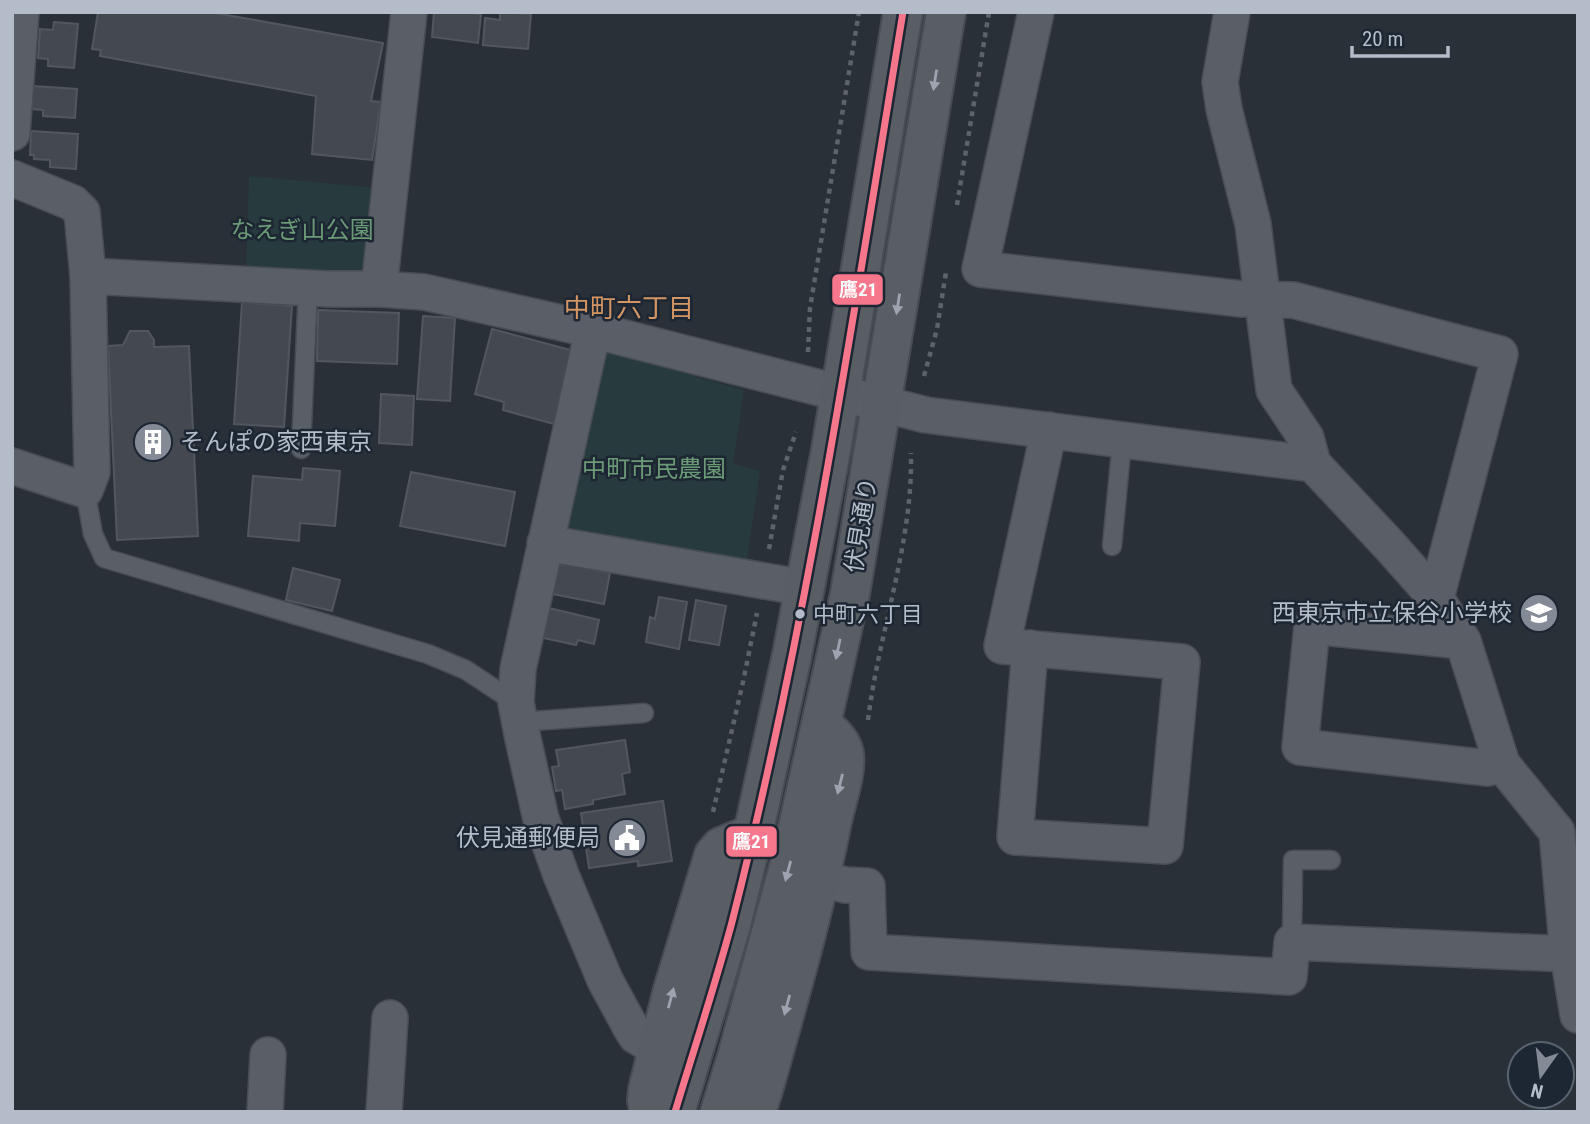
<svg xmlns="http://www.w3.org/2000/svg" width="1590" height="1124" font-family="'Roboto Condensed','Noto Sans JP',sans-serif">
  <style>
    .green { fill: #273a3e }
    .building { fill: #444950; stroke: #52575f; stroke-width: 2 }
    .lines { fill: none; stroke-linecap: round; stroke-linejoin: round }
    .lane-casing { stroke: #484c53; stroke-width: 21 }
    .street-casing { stroke: #484c53; stroke-width: 38 }
    .secondary-casing { stroke: #484c53; stroke-width: 42 }
    .path { stroke: #5d636a; stroke-width: 4.5; stroke-dasharray: 5 5; stroke-linecap: butt }
    .lane { stroke: #5a5e66; stroke-width: 18 }
    .street { stroke: #5a5e66; stroke-width: 35 }
    .secondary { stroke: #595d64; stroke-width: 38 }
    .bus-1-casing { stroke: #1d2633; stroke-width: 12 }
    .bus-1 { stroke: #f6778b; stroke-width: 7 }
    .oneway { fill: #9da4b0 }
    .bus-dot { fill: #b4bcc9; stroke: #1d2633; stroke-width: 2.5 }
    .labels { text-anchor: middle; stroke-width: 5; stroke-linejoin: round; paint-order: stroke }
    .bus-label { font-size: 22px; fill: #b4bcc9; stroke: #1d2633; text-anchor: start }
    .park-label { font-size: 24px; fill: #6b9a76; stroke: #1d2633 }
    .poi-label { font-size: 24px; fill: #b4bcc9; stroke: #1d2633; text-anchor: end }
    .street-label { font-size: 24px; fill: #b4bcc9; stroke: #1d2633 }
    .neighbourhood-label { font-size: 26px; fill: #d59563; stroke: #1d2633 }
    .line-badge { stroke: #1d2633; stroke-width: 2.5 }
    .badge-label { font-size: 19px; text-anchor: middle; font-weight: bold; fill: #fff }
  </style>
  <rect width="100%" height="100%" fill="#2a3038"/>
  <path class="green" d="M249 176 377 188 370 281 246 276Z
    M601 345 692 371 695 377 744 390 733 464 760 471 746 567 568 533 560 523Z"/>
  <path class="building" d="M98 12H210L383 43 371 101 381 102 372 160 312 154 316 96 100 56 101 50 92 49Z
    M434 12H465L481 14 478 43 432 37Z
    M500 12 531 14 528 49 483 45 485 18 500 20Z
    M54 22 78 24 74 68 48 66V59L38 58 40 29 53 30Z
    M33 86 77 89 75 118 43 116V110L32 109Z
    M31 131 78 134 76 169 50 167V160L34 159V155H30Z
    M242 302 292 306 284 427 234 424Z
    M318 310 399 313 397 364 317 361Z
    M423 316 455 318 450 401 417 399Z
    M492 329 574 351 554 424 503 410 504 402 475 394Z
    M130 331H148L154 340V347L189 346 198 536 117 540 108 346 123 345Z
    M381 394 414 396 412 445 379 443Z
    M303 468 340 471 335 526 300 523 299 541 248 536 253 476 302 480Z
    M411 472 515 492 505 546 400 526Z
    M553 561 610 573 604 604 547 593Z
    M293 568 340 580 332 611 286 600Z
    M659 597 687 602 679 649 646 642 650 617 655 619Z
    M696 600 726 606 719 645 689 640Z
    M545 607 599 620 594 644 578 640 576 645 539 637Z
    M625 740 630 772 622 774 625 794 593 800V804L565 809 562 790 556 791 552 767 559 766 556 750Z
    M663 801 672 861 638 866V861L589 868 581 813Z"/>
  <g class="lines">
    <g class="lane-casing">
      <path id="lane" d="M301 449 308 287
        M85 490 93 534 104 558 428 654 466 670 516 703
        M1112 546 1122 441
        M520 722 644 713
        M1292 942 1293 860H1331"/>
    </g>
    <g class="street-casing">
      <path id="street" d="M1036 12 980 269 1242 299 1293 300 1500 354 1436 598
        M1232 12 1220 82 1224 109 1253 224 1274 390 1306 438 1313 464 1390 546 1436 598 1463 641 1502 764 1557 832 1568 954 1578 1015
        M12 133 21 12
        M12 178 73 203 82 212 88 276 329 289H379L424 292 593 330 926 415 1313 464
        M379 289 409 12
        M593 330 518 669 516 703 523 739 541 819 561 875 605 980 631 1028 636 1036 658 1049
        M12 466 85 490 92 472 88 276
        M545 543 805 588
        M1463 641 1312 626 1300 747 1488 768 1502 764
        M1030 648 1015 837 1165 846 1182 662 1002 646 1049 430
        M821 878 845 885 867 886 869 952 1289 977 1292 942 1568 954
        M265 1112 268 1055
        M384 1112 390 1018"/>
    </g>
    <g class="secondary-casing">
      <path id="secondary" d="M650 1112 647 1100 648 1090 658 1049 673 990 714 855 721 847 753 834
        M675 1112 731 925 753 834 792 655 831 450 903 12
        M720 1112 737 1057 790 863 850 594 946 12
        M756 1112 763 1090C788 1001 814 912 832 821 836 802 847 772 844 753 841 740 830 732 821 724"/>
    </g>
    <path class="path" d="M957 205 989 12
      M808 352 810 308 859 12
      M924 376 937 329 946 272
      M769 549 783 470 796 432
      M868 720C879 631 913 543 911 453
      M713 812 743 682 757 613"/>
    <use href="#lane" class="lane"/>
    <use href="#street" class="street"/>
    <use href="#secondary" class="secondary"/>
    <g class="bus-1-casing">
      <path id="bus-1" d="M675 1112C694 1049 715 986 732 922 808 623 853 317 903 12"/>
    </g>
    <use href="#bus-1" class="bus-1"/>
  </g>
  <defs><path id="oneway-solid" d="M-6-.8H1V-3.2L6.5 0L1 3.2V.8H-6Z" transform="scale(1.75)"/></defs>
  <g class="oneway">
    <use href="#oneway-solid" transform="translate(935 80) rotate(99)"/>
    <use href="#oneway-solid" transform="translate(898 304) rotate(99)"/>
    <use href="#oneway-solid" transform="translate(838 649) rotate(102)"/>
    <use href="#oneway-solid" transform="translate(840 784) rotate(104)"/>
    <use href="#oneway-solid" transform="translate(788 871) rotate(105)"/>
    <use href="#oneway-solid" transform="translate(671 998) rotate(-75)"/>
    <use href="#oneway-solid" transform="translate(787 1005) rotate(105)"/>
  </g>
  <defs>
    <g id="building-disc" transform="scale(2.0125)"><circle r="9.5" fill="#848b96" stroke="#1d2633"/><path d="M-4-6H4V6H1V3H-1V6H-4ZM-2.5-4.3h1.7v1.8h-1.7ZM.8-4.3h1.7v1.8H.8ZM-2.5-1h1.7V.8h-1.7ZM.8-1h1.7V.8H.8Z" fill="#fff"/></g>
    <g id="school-disc" transform="scale(2.0125)"><circle r="9.5" fill="#848b96" stroke="#1d2633"/><path d="M0-5L7-2L0 1L-7-2ZM-4 1L0 2.5L4 1V4Q0 6-4 4Z" fill="#fff"/></g>
    <g id="civic-disc" transform="scale(2.0125)"><circle r="9.5" fill="#848b96" stroke="#1d2633"/><path d="M-.6-6.5H3V-4.5H.6V-3L4-1V1h2V6H-6V1h2V-1L-.6-3ZM-1.2 2.5V6h2.4V2.5Z" fill="#fff"/></g>
  </defs>
  <g fill-rule="evenodd">
    <use href="#building-disc" x="153" y="442"/>
    <use href="#school-disc" x="1539" y="613"/>
    <use href="#civic-disc" x="627" y="838"/>
  </g>
  <circle class="bus-dot" cx="800" cy="614" r="6"/>
  <g class="labels">
    <g class="bus-label">
      <text x="813" y="622">中町六丁目</text>
    </g>
    <g class="park-label">
      <text x="302" y="238">なえぎ山公園</text>
      <text x="654" y="477">中町市民農園</text>
    </g>
    <g class="poi-label">
      <text x="180" y="450" text-anchor="start">そんぽの家西東京</text>
      <text x="1512" y="621">西東京市立保谷小学校</text>
      <text x="600" y="846">伏見通郵便局</text>
    </g>
    <g class="street-label">
      <text transform="translate(861 525) rotate(-81)" y="8">伏見通り</text>
    </g>
    <g class="neighbourhood-label">
      <text x="629" y="317">中町六丁目</text>
    </g>
  </g>
  <g class="line-badge">
    <rect x="831" y="273" width="53" height="33" rx="7" fill="#f6778b"/>
    <rect x="725" y="825" width="53" height="33" rx="7" fill="#f6778b"/>
  </g>
  <g class="badge-label">
    <text x="858" y="296">鷹21</text>
    <text x="751" y="848">鷹21</text>
  </g>
  <rect width="1590" height="1124" fill="none" stroke="#b4bcc9" stroke-width="28"/>
  <g transform="translate(1541 1075) rotate(194)"><circle r="33" fill="#1d2633" stroke="#59626f" stroke-width="2"/>
  <path d="M0-5L12 26L0 18L-12 26Z" fill="#848b96"/>
  <text y="-10" font-size="19" font-weight="bold" text-anchor="middle" fill="#b4bcc9">N</text>
  </g>
  <path d="M1352 46v10h96v-10" fill="none" stroke="#b4bcc9" stroke-width="3.5"/>
  <text x="1362" y="46" font-size="21" fill="#b4bcc9" stroke="#1d2633" stroke-width="5" paint-order="stroke">20 m</text>
</svg>
